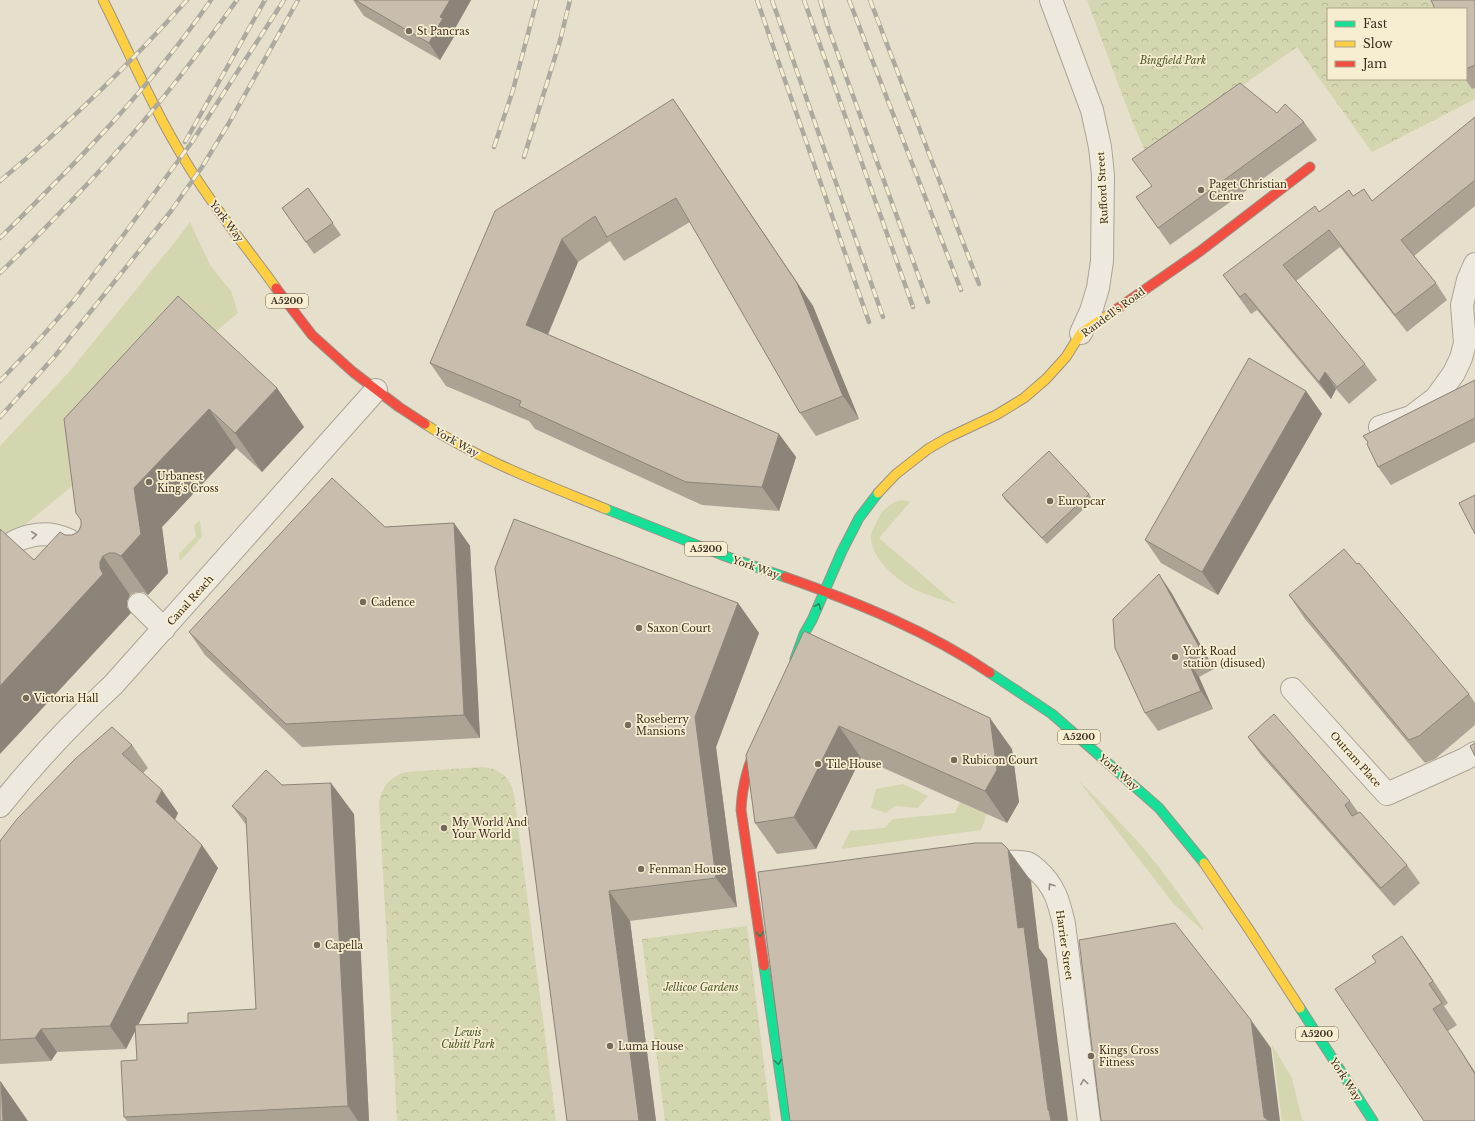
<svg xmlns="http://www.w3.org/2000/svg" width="1475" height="1121" font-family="'Libre Baskerville',serif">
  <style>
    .grass { fill: #d3d6ae }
    .park { fill: url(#park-crowns); fill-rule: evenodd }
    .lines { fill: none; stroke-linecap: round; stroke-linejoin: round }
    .street-casing { stroke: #aba496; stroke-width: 24 }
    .fast-casing { stroke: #9a9386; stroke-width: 11 }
    .slow-casing { stroke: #9a9386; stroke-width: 11 }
    .jam-casing { stroke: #9a9386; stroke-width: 11 }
    .street { stroke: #ede9df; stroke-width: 22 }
    .fast { stroke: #16e098; stroke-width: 9 }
    .slow { stroke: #ffcf43; stroke-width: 9 }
    .jam { stroke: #f24e42; stroke-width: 9 }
    .rail-casing { stroke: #aca99f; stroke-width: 4.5 }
    .rail { stroke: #f7eed2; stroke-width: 3; stroke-dasharray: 9; stroke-linecap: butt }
    .wall { fill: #ada395 }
    .shaded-wall { fill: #8d8479 }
    .building { fill: #c9bdad; stroke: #8d8479 }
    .oneway { stroke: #948b7e }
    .oneway2 { stroke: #28865a }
    .poi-dot { fill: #766b5a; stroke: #f7eed2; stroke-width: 1.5 }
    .labels { text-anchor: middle; stroke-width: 3.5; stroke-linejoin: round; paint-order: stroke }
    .shield { fill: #f7eed2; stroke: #736753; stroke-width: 1 }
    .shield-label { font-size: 9px; font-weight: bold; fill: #3a2d1d }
    .poi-label { font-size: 10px; fill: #3a2d1d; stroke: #f7eed2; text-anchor: start }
    .park-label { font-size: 10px; font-style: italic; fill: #475723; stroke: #f7eed2 }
    .street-label { font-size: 10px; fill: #3a2d1d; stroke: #f7eed2 }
  </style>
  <defs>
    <pattern id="park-crowns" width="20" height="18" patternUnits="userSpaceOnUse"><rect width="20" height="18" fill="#d3d6ae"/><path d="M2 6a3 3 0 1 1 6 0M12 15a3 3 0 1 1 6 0" fill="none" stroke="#b6b895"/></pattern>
  </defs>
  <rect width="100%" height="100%" fill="#e6dfcc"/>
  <path class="grass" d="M190 222 210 265 231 291 238 313 196 348 149 408 71 487 21 528 0 548V446L69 372 178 238Z
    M902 500 910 502 879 538 956 604C944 600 930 596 918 591 900 583 871 559 871 538 871 532 875 526 877 521 882 510 891 502 902 500Z
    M200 520 202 537 180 561 179 554 196 536 194 526Z
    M1078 780C1099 801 1120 822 1140 844 1163 871 1183 899 1203 928V931L1173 903Z
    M903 784 928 796 918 808 895 806 886 813 871 808 876 789Z
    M960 802 987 814 981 830 841 849 850 831 884 828 893 819 955 813Z
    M1272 1045 1292 1078 1302 1119 1304 1121H1282Z"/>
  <path class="park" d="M1087 0H1475V99L1372 152 1297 47 1146 153 1132 121ZM1328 9H1466V79H1328Z
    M482 767C499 768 510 777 514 794L556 1121H397L379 802C382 786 391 776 406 772Z
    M747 926 771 1121H665L642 939Z"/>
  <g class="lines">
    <g class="street-casing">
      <path id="street" d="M1051 0 1092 110 1100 147 1103 175 1102 261 1098 288 1091 311 1081 333
        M1380 427 1411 417 1436 398 1454 373 1461 358 1465 343 1462 305 1468 280 1475 264
        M0 552C17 536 44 529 66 539 72 541 77 545 82 549
        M139 604 164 629
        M1292 689 1387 794 1465 759 1475 753
        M0 806C34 763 72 723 113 685L376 390
        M987 864C1000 862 1015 860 1027 863 1031 864 1034 868 1037 870 1055 886 1059 902 1064 924L1089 1121"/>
    </g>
    <g class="fast-casing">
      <path id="fast" d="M606 509 722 555 785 577
        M795 659 804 634 812 620 842 551 859 518 878 493
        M990 673 1052 714 1159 808 1204 863
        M764 966 787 1121
        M1300 1008 1373 1121"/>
    </g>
    <g class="slow-casing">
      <path id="slow" d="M103 0C130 54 154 111 186 162 212 206 246 246 276 288
        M425 424C481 461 545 484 606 509
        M878 493 896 474 928 449 947 438 996 415 1024 398 1046 379 1066 357 1081 333 1114 311
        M1204 863 1250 931 1300 1008"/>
    </g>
    <g class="jam-casing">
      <path id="jam" d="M276 288 312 335 353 372 399 407 425 424
        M1114 311 1199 252 1310 167
        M785 577C856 602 928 631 990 673
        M759 740C749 763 742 784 741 810L764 966"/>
    </g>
    <use href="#street" class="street"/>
    <use href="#fast" class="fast"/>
    <use href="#slow" class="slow"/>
    <use href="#jam" class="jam"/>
    <g class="rail-casing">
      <path id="rail" d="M757 0 869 322
        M772 0 883 317
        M804 0 913 307
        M820 0 828 27 928 302
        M849 0 961 290
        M870 0 979 284
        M185 142 265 0
        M494 147 513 90 537 0
        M524 157 560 41 570 0
        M0 181C67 125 129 65 187 0
        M0 238C77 162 149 89 211 0
        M0 273C49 225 98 175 142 123 176 83 207 42 237 0
        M0 381 37 342 75 299 122 237 192 142 284 0
        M0 417 55 356 171 211 202 167 229 123 298 0"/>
    </g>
    <use href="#rail" class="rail"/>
  </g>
  <path class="wall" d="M353 0H471L453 32 455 35 440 60 364 16Z
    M1475 0V88L1472 89 1465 79H1466V9Z
    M673 99 813 306 859 419 816 436 800 413 690 222 624 261 610 241 578 262 548 335 779 434 796 457 779 511 702 505 535 429 529 421 446 386 430 363Z
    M1277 113 1304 122 1317 140 1170 245 1136 197Z
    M1475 117V206L1414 256 1436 283 1447 300 1407 332 1340 247 1296 281 1365 364 1377 380 1349 404 1336 389 1331 399 1257 310 1251 314 1223 275 1319 212 1353 196 1372 201Z
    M308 188 341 235 314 254 282 208Z
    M1475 380V442L1391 485 1378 467 1368 442 1363 436Z
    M277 388 304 427 262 472 236 448 162 527 168 573 148 595 143 592H136L130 595 127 601V607L131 613 34 560 65 535H72L78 532 81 526V520L64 419Z
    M1306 391 1322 414 1218 595 1161 563 1145 540Z
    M1089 494 1093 500 1047 544 1006 501 1002 495Z
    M454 523 470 546 480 738 302 747 205 655 189 632 385 527Z
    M1357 564 1469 694 1475 703V725L1435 759 1425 763 1305 619 1289 595Z
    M495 568 738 603 759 633 716 747 737 907 630 921 656 1121H567Z
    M1171 592 1214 669 1199 677 1213 709 1158 731 1145 713Z
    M804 631 1012 749 1019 802 1007 823 861 758 816 849 777 854 755 823Z
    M1248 737 1350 801 1358 812 1407 865 1420 883 1394 906 1261 755Z
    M132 745 148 768 143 773 178 813 175 820 218 868 138 1025 188 1023 256 1009 247 826 232 806 282 785 354 814 369 1121H127L124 1117 137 1060 135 1031 126 1049 57 1052 51 1061 0 1064V841Z
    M1418 958 1448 1003 1444 1006 1457 1025 1448 1031 1376 962Z"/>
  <path class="shaded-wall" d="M450 0H471L453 32 455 35 440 60 429 43 440 17Z
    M673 99 813 306 859 419 843 396Z
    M562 239 578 262 542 348 526 325Z
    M1325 372 1336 389 1331 399 1319 382Z
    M277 388 304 427 262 472 235 433Z
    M1306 391 1322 414 1218 595 1202 572Z
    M209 409 236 448 162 527 168 573 148 595 121 556 134 488Z
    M779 434 796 457 779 511 762 487Z
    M454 523 470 546 480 738 464 715Z
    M103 556 130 595 127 601V607L131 613 0 754V686L100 562Z
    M1159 574 1171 592 1214 669 1202 652Z
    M738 603 759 633 716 747 737 907 716 878 695 717Z
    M1187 659 1199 677 1213 709 1201 691Z
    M990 718 1012 749 1019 802 1007 823 985 791Z
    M839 726 861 758 816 849 794 817Z
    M331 783 354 814 369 1121H358L348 1106Z
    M162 790 178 813 172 825 156 802Z
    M202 845 218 868 126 1049 110 1026Z
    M1008 849 1031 881 1039 948 1047 959 1068 1121H1051L1048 1110 1018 928Z
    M609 891 630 921 656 1121H639Z
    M1402 936 1418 958 1448 1003 1433 981Z
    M1433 1009 1475 1072V1074Z
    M1251 1020 1271 1048 1280 1121H1267L1264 1117Z
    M41 1029 57 1052 51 1061 35 1038Z
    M1 1082 28 1121H3Z"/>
  <path class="building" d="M355 0H450L440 17 443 18 429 43Z
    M1431 0H1475V65L1466 69V9H1435Z
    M1240 83 1277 113 1285 104 1304 122 1158 228 1136 197 1152 186 1132 159Z
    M673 99 797 283 843 396 800 413 676 198 607 237 595 216 562 239 526 325 779 434 762 487 686 482 519 406 521 401 430 363 495 211Z
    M1475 117V180L1401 240 1436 283 1395 315 1329 230 1283 265 1365 364 1337 387 1325 372 1319 382 1245 293 1240 297 1223 275 1315 206 1319 212 1349 190 1353 196 1364 189 1372 201Z
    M308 188 333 223 306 242 282 208Z
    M178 296 277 388 235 433 209 409 134 488 141 534 121 556 115 553H109L103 556 100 562V568L103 574 0 686V529L34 560 60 532 65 535H72L78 532 81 526V520L76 513 64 419Z
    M1249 358 1306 391 1202 572 1145 540Z
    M1475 380V418L1378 467 1367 444 1368 442 1363 436Z
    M1049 451 1089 494 1042 538 1002 495Z
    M332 478 385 527 454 523 464 715 286 724 189 632Z
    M1475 495V534L1459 503Z
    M514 519 738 603 695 717 716 878 609 891 639 1121H567L495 568Z
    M1344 549 1357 564 1359 563 1469 694 1419 736 1409 740 1289 595Z
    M1159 574 1202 652 1187 659 1201 691 1145 713 1115 648 1113 619Z
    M804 631 990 718 997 770 985 791 839 726 794 817 755 823 746 755Z
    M1274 714 1350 801 1345 805 1352 816 1360 812 1407 865 1381 888 1248 737Z
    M112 727 132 745 122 754 162 790 156 802 202 845 110 1026 41 1029 35 1038 0 1040V841L17 819 75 759Z
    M1475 743V756L1470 746Z
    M266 770 282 785 331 783 348 1106 124 1117 121 1061 137 1060 135 1025 188 1023V1013L256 1009 246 818 232 806Z
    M975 843H1002L1008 849 1018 928 1024 927 1048 1110H1049L1051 1121H790L758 872Z
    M1175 923 1251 1020 1264 1117 1269 1121H1101L1079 940Z
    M1402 936 1433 981 1429 984 1442 1003 1433 1009 1461 1051 1475 1074V1121H1424L1335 989 1376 962 1372 956Z
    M0 1082H1L3 1121H0Z"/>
  <defs><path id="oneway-chevron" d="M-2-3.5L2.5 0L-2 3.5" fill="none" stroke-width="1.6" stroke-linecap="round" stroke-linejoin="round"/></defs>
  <g class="oneway">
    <use href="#oneway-chevron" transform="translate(34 535) rotate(-6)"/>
    <use href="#oneway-chevron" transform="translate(1051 886) rotate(-123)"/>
    <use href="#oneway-chevron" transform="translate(1084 1082) rotate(-98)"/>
  </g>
  <g class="oneway2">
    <use href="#oneway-chevron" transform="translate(818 606) rotate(-66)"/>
    <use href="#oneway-chevron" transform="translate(760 934) rotate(82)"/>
    <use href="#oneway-chevron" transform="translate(778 1062) rotate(82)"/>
  </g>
  <g class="poi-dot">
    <circle cx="409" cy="31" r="4"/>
    <circle cx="1201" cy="190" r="4"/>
    <circle cx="149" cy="482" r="4"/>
    <circle cx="1050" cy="501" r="4"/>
    <circle cx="363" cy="602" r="4"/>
    <circle cx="639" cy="628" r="4"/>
    <circle cx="1175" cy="657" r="4"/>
    <circle cx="26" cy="698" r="4"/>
    <circle cx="628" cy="725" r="4"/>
    <circle cx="954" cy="760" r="4"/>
    <circle cx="818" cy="764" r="4"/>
    <circle cx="444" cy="828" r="4"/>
    <circle cx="641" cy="869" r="4"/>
    <circle cx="317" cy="945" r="4"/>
    <circle cx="610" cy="1046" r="4"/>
    <circle cx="1091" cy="1056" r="4"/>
  </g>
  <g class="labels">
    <g class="shield">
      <rect x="266" y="294" width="42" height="14" rx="3"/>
      <rect x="685" y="542" width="42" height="14" rx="3"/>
      <rect x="1058" y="730" width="42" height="14" rx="3"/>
      <rect x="1296" y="1027" width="42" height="14" rx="3"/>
    </g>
    <g class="shield-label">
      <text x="287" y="304">A5200</text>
      <text x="706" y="552">A5200</text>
      <text x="1079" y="740">A5200</text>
      <text x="1317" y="1037">A5200</text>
    </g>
    <g class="poi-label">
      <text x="417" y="35">St Pancras</text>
      <text x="1209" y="188">Paget Christian<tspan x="1209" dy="12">Centre</tspan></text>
      <text x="157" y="480">Urbanest<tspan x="157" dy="12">King's Cross</tspan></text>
      <text x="1058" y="505">Europcar</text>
      <text x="371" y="606">Cadence</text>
      <text x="647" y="632">Saxon Court</text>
      <text x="1183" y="655">York Road<tspan x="1183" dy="12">station (disused)</tspan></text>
      <text x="34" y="702">Victoria Hall</text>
      <text x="636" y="723">Roseberry<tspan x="636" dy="12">Mansions</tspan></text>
      <text x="962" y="764">Rubicon Court</text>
      <text x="826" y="768">Tile House</text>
      <text x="452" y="826">My World And<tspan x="452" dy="12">Your World</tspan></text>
      <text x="649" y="873">Fenman House</text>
      <text x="325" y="949">Capella</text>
      <text x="618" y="1050">Luma House</text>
      <text x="1099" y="1054">Kings Cross<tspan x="1099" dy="12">Fitness</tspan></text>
    </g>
    <g class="park-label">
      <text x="1173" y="64">Bingfield Park</text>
      <text x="701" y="991">Jellicoe Gardens</text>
      <text x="468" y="1036">Lewis<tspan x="468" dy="12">Cubitt Park</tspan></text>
    </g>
    <g class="street-label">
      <text transform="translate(1102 188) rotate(-93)" y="4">Rufford Street</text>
      <text transform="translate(227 221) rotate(53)" y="4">York Way</text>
      <text transform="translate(1113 312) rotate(-36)" y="4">Randell's Road</text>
      <text transform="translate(457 442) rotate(29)" y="4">York Way</text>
      <text transform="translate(756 567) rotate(19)" y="4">York Way</text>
      <text transform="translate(190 600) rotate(-48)" y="4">Canal Reach</text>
      <text transform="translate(1356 759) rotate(48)" y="4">Outram Place</text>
      <text transform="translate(1119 772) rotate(41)" y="4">York Way</text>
      <text transform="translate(1065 945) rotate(82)" y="4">Harrier Street</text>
      <text transform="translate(1346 1079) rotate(57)" y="4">York Way</text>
    </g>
  </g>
  <rect x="1327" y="8" width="140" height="72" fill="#f7eed2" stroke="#aba18a"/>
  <rect x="1335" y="21" width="20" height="6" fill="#16e098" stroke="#aba18a"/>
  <text x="1363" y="28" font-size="12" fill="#3a2d1d">Fast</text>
  <rect x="1335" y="41" width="20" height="6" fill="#ffcf43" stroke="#aba18a"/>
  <text x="1363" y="48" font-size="12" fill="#3a2d1d">Slow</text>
  <rect x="1335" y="61" width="20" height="6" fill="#f24e42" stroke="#aba18a"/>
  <text x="1363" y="68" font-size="12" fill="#3a2d1d">Jam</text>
</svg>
